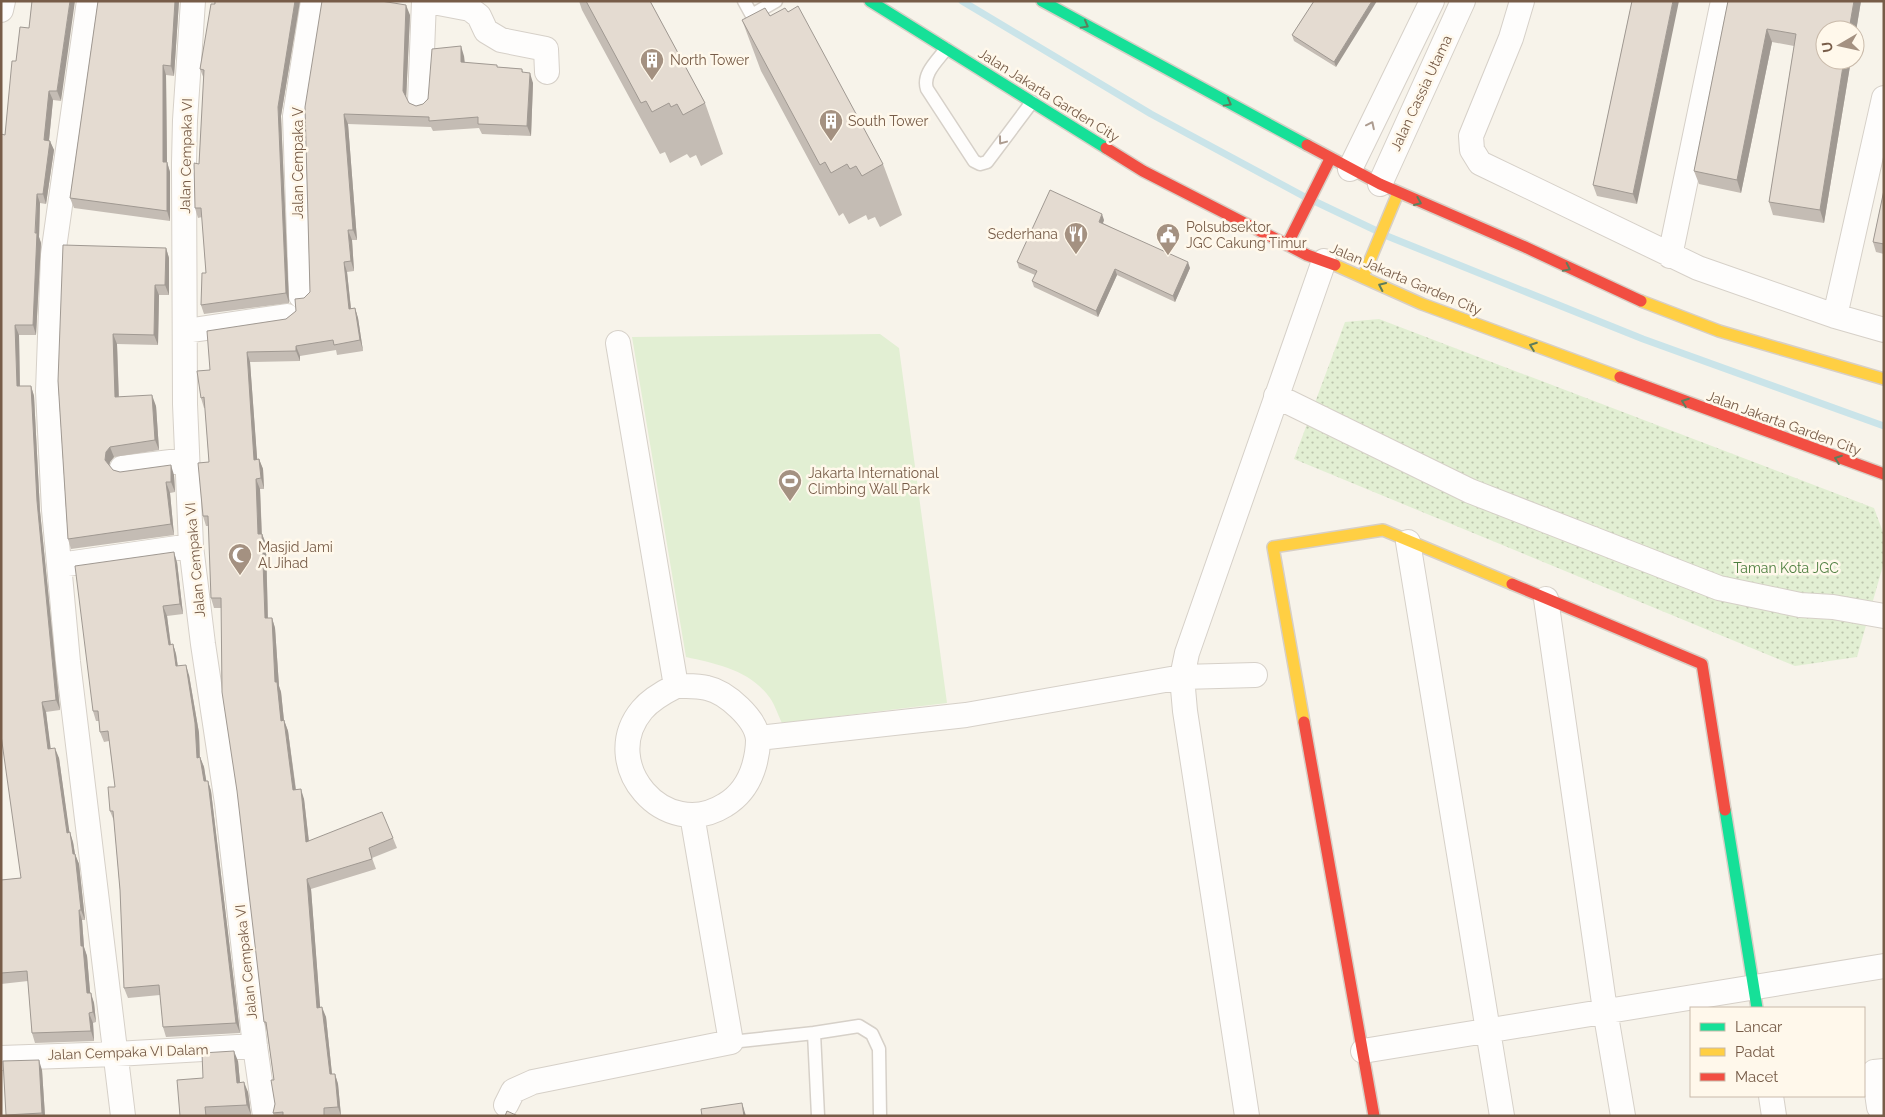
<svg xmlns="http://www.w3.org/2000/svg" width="1885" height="1117" font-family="Raleway,sans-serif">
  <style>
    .green { fill: #e2efd3 }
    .park { fill: url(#park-dots) }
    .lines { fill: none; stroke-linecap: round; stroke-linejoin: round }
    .stream { stroke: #cae4e9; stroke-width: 7 }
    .lane-casing { stroke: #d6d0c8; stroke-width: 15 }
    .street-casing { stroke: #d6d0c8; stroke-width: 26 }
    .fast-casing { stroke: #d7cfc6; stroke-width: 14 }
    .slow-casing { stroke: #d7cfc6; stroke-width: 14 }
    .jam-casing { stroke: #d7cfc6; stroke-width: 14 }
    .lane { stroke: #fefdfc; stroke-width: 12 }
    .street { stroke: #fefdfc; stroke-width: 24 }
    .fast { stroke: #16e098; stroke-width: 11 }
    .slow { stroke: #ffcf43; stroke-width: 11 }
    .jam { stroke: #f24e42; stroke-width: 11 }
    .wall { fill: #c4bcb4 }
    .shaded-wall { fill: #a09992 }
    .building { fill: #e4dbd1; stroke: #a09992 }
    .oneway { stroke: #5f7d5c }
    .oneway2 { stroke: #ad9c90 }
    .labels { text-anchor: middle; stroke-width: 5; stroke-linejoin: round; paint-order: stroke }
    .poi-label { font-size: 14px; fill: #775c48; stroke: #fff8eb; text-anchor: start }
    .street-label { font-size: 14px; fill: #775c48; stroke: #fff8eb }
    .park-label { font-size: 14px; fill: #4d7e3f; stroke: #fff8eb }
  </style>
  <defs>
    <pattern id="park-dots" width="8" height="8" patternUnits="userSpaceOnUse" patternTransform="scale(1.25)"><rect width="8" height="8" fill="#e2efd3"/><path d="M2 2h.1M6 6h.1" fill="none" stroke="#bcc5ad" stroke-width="1.8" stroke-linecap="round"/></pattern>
  </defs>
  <rect width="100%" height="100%" fill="#f7f3ea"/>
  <path class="green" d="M880 334 899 348 947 703 782 723C778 715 775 705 770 698 750 670 717 664 686 657L632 337Z"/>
  <path class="park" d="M1379 319 1874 508 1884 535V562L1857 657 1795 666 1294 459 1345 322Z"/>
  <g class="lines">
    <path class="stream" d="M962 1 1151 114 1305 197
      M1314 201 1377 231
      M1387 236 1643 339 1884 426"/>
    <g class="lane-casing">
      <path id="lane" d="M744 1 760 30
        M752 15 776 1
        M946 49C937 61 922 74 927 89L974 161 980 164 987 162 1032 102
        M814 1033 859 1026 872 1034 879 1049 880 1116
        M731 1042 814 1033 818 1116"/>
    </g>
    <g class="street-casing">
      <path id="street" d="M89 1 53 255 48 391 54 510 68 662 123 1116
        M193 1 185 120 184 163 185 404 191 546 203 644 227 803 255 1046 265 1116
        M428 1 470 9 479 16 486 31 501 40 546 49 547 72
        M1522 1 1511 38 1471 136 1472 150 1480 163 1698 268 1835 316 1884 330
        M1 10 3 1
        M420 102 424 1
        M1350 169 1432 1
        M1380 184 1463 1
        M1670 256 1723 1
        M301 296 295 116 313 1
        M1835 316 1884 98
        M186 331 287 316
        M618 343 676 686
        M1276 396 1470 491 1719 588 1800 605 1833 607 1884 616
        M122 468 187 460
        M1408 542 1502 1116
        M60 565 191 546
        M1546 599 1605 1010 1623 1116
        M676 686C686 686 697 685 707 688 726 692 757 719 758 740 758 748 756 759 754 766 749 783 740 796 725 805 665 843 597 764 642 710 651 699 664 692 676 686Z
        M758 738 966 715 1182 677 1255 675
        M1363 1051 1884 966
        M1 1058 116 1054 255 1046
        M1771 1096 1774 1116
        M506 1105 513 1091 533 1082 731 1042 692 815
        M1879 1107 1874 1072 1884 1071
        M1247 1116 1185 711 1182 677 1187 653 1324 261"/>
    </g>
    <g class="fast-casing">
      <path id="fast" d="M870 1 1106 148
        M1042 1 1307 145
        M1725 810 1757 1008"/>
    </g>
    <g class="slow-casing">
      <path id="slow" d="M1335 265 1422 304 1620 377
        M1363 277 1398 193
        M1641 301 1719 331 1884 379
        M1304 722 1273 547 1383 530 1512 584"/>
    </g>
    <g class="jam-casing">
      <path id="jam" d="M1307 145 1380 184 1525 247 1641 301
        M1106 148 1143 171 1307 255 1335 265
        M1287 245 1330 159
        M1620 377 1884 474
        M1512 584 1702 664 1725 810
        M1304 722 1374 1116"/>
    </g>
    <use href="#lane" class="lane"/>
    <use href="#street" class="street"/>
    <use href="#fast" class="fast"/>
    <use href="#slow" class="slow"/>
    <use href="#jam" class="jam"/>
  </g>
  <path class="wall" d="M32 1 61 101 53 100 49 140 54 150 46 204 40 203 39 237 41 243 36 335H19L20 386H31L34 396 40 511 60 710 46 712 50 748 59 758 69 832 73 842 75 854 79 864 85 920H82L84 947 87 956 90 993 94 1003 96 1022 93 1023 94 1041 35 1043 32 1033 28 981 1 984V880L21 878 5 135 16 61 29 28Z
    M98 1H179L174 76 166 75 167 162 170 172V221L74 208 70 198Z
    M215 1H300L281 116 289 303 204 314 201 305 206 273 202 217 198 218 195 208 199 164 204 79 200 69Z
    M579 1H650L705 103 723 154 701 166 696 155 690 158 687 154 670 163 665 152 660 154 582 10Z
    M1314 1 1336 67 1294 41 1292 35Z
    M1632 1 1637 204 1597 196 1593 185Z
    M1728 1H1861L1855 37V30L1825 60H1851L1824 223 1773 215 1769 202 1794 46 1772 42 1741 193 1699 184 1694 171Z
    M410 15 406 99 409 103 416 106 423 104 464 56 465 63 498 67 522 69 523 72 533 83 531 136 482 134 479 128 433 131 431 127 348 124 357 240H352L354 271 347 272 351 308H355L358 318 363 351 337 355 336 350 300 356V361L250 362 257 459H259L263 469 264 489H260L262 534 266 544 268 618H272L275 628 279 686 281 692 284 720 288 731 296 789 304 799 309 841 393 838 397 848 372 858 376 869 311 889 320 1008 326 1017 332 1074H335L338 1084 341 1116H274L273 1113 275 1104 274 1080 267 1032 264 1022 221 608H214L211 598 209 526H206L203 516 209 462 205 408H204L201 398 210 370 286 319 296 311 304 298 310 292 305 107Z
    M742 20 883 164 902 215 880 227 875 217 868 220 866 215 849 224 843 213 839 216 761 71Z
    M1884 190V254L1876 252 1873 242Z
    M1104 220 1103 223 1190 268 1175 302 1117 275 1098 317 1034 287 1032 281 1035 275 1019 268 1017 262Z
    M166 248 169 258V295H159L158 345 117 344 119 397 156 406 159 450 114 457 110 462 109 466 113 470 120 472 174 475 175 492 170 493 174 535 71 549 68 539 58 381Z
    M177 562 183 614 167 616 171 645 173 644 176 654 178 666 189 675 199 733 200 757 204 767 206 781H208L211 791 240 1033 166 1037 163 1027 160 995 128 998 124 988 120 890 114 821 110 811 115 787 109 741 104 742 100 732 99 721H96L93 711Z
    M238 1061 240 1083 248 1092 251 1115 234 1116H180L203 1078Z
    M42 1070 45 1116H6V1115Z"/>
  <path class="shaded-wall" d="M70 1H75L61 101 57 91Z
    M175 1H179L174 76 171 66Z
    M295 1H300L281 116 289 303 286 293 278 107Z
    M1372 1H1377L1336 67 1334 62Z
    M1673 1H1679L1637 204 1633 194Z
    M1854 1H1861L1855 37V30H1849Z
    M406 5 410 15 406 101 403 91Z
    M1767 29 1772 42 1741 193 1737 180Z
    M461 46 464 56 465 72 461 62Z
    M1844 60H1851L1824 223 1820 210Z
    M163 65 166 75 167 162 170 172V221L167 211 163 162Z
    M530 73 533 83 531 136 527 126Z
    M49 91 53 100 48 150 44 140Z
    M344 114 348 124 357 240 353 230Z
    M50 141 54 150 46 204 43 194Z
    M37 194 40 203 39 237 41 243 36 335 33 325Z
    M1102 214 1104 220 1101 228 1099 222Z
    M348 230 352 240 354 271 351 261Z
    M166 248 169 258V295L165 285Z
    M344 262 347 272 352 319 349 309Z
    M1188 262 1190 268 1175 302 1173 296Z
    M1115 269 1117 275 1098 317 1096 311Z
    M155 285 159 295 158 345 154 335Z
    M355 308 358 318 363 351 360 340Z
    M15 325 19 335 20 396 17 386Z
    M113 334 117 344 119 407 115 397Z
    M296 346 300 356V361L296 351Z
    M247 352 250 362 258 470 254 460Z
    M31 386 34 396 40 511 60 710 56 700 37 501Z
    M152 395 156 406 159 450 155 440Z
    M110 447 114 457 110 462 108 470 105 460 106 452Z
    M259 459 263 469 264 489 261 478Z
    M171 465 174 475 175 492 171 482Z
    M256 479 260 489 262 544 258 534Z
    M166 482 170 493 174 535 171 524Z
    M262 534 266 544 268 628 265 618Z
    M174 552 177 562 183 614 180 604Z
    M163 606 167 616 172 655 169 645Z
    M272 618 275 628 279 686 281 692 285 731 281 721 275 682Z
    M173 644 176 654 179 676 176 666Z
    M186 665 189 675 199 733 200 768 197 758Z
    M42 702 46 712 52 758 48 749Z
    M284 720 288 731 297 800 293 790Z
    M55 748 59 758 71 843 67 833Z
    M200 757 204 767 208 791 204 781Z
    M208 781 211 791 240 1033 236 1023Z
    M301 789 304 799 310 852 306 842Z
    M70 832 73 842 75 854 79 864 85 920 81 910Z
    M307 879 311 889 321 1018 317 1008Z
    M79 910 82 920 84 947 87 956 91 1003 87 993 81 946Z
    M91 993 94 1003 96 1022 93 1012Z
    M322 1007 326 1017 333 1084 330 1074Z
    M89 1013 93 1023 94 1041 91 1031Z
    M234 1051 238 1061 241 1093 237 1083Z
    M39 1060 42 1070 45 1116H43L42 1113Z
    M335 1074 338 1084 341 1116 338 1107Z
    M244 1082 248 1092 251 1115 247 1105Z
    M742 1103 746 1116H744Z"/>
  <path class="building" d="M32 1H70L57 91H49L44 140 50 141 43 194H37L35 233H37L33 325H15L17 386H31L37 501 56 700 42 702 48 749 55 748 67 833 70 832 73 854H75L81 910H79L81 946H83L87 993H91L93 1012 89 1013 91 1031 32 1033 27 971 1 973V880L21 878 1 735V134L5 135 12 61H16L20 27 29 28Z
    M98 1H175L171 66 163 65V162H167V211L70 198Z
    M215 1H295L278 107 286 293 201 305 202 273H206L201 208H195L194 163 199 164 204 70 200 69 211 4H215Z
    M322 1H381L406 5 403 91 409 103 416 106 423 104 428 99 432 49 461 46V62L497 65V67L522 69V72L530 73 527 126 478 124V117L429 121V117L344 114 353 230H348L351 261 344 262 349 309 355 308 360 340 334 345 333 340 296 346V351L247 352 254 460 259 459 261 478 256 479 258 534H262L265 618H272L275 682H277L281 721 284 720 293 790 301 789 306 842 382 812 393 838 369 848 372 859 307 879 317 1008 322 1007 330 1074H335L338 1107 324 1108V1116H283V1112L273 1113 275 1104 271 1080H274L266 1022H264L237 791 222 692 221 598H211L208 516H203L198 463 209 462 204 397 201 398 197 371 210 370 207 331 286 319 296 311 295 299 304 298 310 292 305 107Z
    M586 1H650L705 103 683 115 677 104 671 107 669 103 652 112 646 101 641 103Z
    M1314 1H1372L1334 62 1292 35Z
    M1632 1H1673L1633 194 1593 185Z
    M1728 1H1854L1849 30H1825V60H1844L1820 210 1769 202 1796 34 1767 29 1737 180 1694 171Z
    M798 6 883 164 862 176 856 166 850 169 847 164 831 173 825 162 820 165 742 20 765 8 770 16 785 8 788 12Z
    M1050 190 1102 214 1099 222 1188 262 1173 296 1115 269 1096 311 1032 281 1037 271 1017 262Z
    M1884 190V244L1873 242Z
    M63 245 166 248 165 285H155L154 335 113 334 115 397 152 395 155 440 110 447 106 452 105 460 113 470 120 472 171 465V482H166L171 524 68 539 58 381Z
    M174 552 180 604 163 606 169 645 173 644 176 666 186 665 195 723 197 758 200 757 204 781H208L236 1023 163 1027 159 985 124 988 120 890 113 811H110L108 787H115L108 731 100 732 98 711H93L75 566Z
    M234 1051 237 1083 244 1082 247 1105 205 1107 206 1116H180L177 1080 203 1078 202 1053Z
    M39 1060 42 1113 6 1115 3 1061Z
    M742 1103 744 1116H702L701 1109Z
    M507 1111 518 1116H505Z"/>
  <defs><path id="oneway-chevron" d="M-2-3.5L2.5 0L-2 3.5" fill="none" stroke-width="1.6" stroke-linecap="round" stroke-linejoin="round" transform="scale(1.25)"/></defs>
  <g class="oneway">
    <use href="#oneway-chevron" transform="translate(1085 25) rotate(29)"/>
    <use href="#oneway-chevron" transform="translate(1228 103) rotate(29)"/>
    <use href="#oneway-chevron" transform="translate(1418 202) rotate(23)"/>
    <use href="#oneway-chevron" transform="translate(1567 268) rotate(26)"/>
    <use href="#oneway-chevron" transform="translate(1382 286) rotate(-155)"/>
    <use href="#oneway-chevron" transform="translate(1533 346) rotate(-160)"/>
    <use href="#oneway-chevron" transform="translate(1685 402) rotate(-160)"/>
    <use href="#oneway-chevron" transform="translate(1838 459) rotate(-160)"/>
  </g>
  <g class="oneway2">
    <use href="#oneway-chevron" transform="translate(1371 125) rotate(-64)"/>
    <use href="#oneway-chevron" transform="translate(1002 141) rotate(127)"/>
  </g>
  <defs>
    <g id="building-pin" transform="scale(1.25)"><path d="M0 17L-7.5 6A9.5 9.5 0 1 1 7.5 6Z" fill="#a49181" stroke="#fff8eb"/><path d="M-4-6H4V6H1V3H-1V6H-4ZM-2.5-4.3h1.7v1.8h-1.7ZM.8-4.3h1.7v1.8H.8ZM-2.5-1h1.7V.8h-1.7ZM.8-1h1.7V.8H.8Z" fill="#fff"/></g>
    <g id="restaurant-pin" transform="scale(1.25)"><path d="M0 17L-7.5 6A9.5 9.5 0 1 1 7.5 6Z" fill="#a49181" stroke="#fff8eb"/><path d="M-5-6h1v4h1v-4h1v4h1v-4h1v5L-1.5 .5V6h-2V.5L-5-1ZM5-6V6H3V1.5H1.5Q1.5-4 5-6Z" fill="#fff"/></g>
    <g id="civic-pin" transform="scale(1.25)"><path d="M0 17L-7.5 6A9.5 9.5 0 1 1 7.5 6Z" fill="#a49181" stroke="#fff8eb"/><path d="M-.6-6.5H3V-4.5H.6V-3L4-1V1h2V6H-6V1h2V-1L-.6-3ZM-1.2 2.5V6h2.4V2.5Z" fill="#fff"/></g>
    <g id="stadium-pin" transform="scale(1.25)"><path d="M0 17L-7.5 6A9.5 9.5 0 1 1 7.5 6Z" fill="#a49181" stroke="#fff8eb"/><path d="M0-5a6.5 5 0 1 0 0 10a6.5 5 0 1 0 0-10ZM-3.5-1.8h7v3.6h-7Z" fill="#fff"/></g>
    <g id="mosque-pin" transform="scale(1.25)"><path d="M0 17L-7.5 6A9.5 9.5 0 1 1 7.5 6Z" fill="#a49181" stroke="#fff8eb"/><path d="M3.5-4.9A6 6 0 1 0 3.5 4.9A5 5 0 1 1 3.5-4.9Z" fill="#fff"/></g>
  </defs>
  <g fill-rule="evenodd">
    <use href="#building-pin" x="652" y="60"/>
    <use href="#building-pin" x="831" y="121"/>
    <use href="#restaurant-pin" x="1076" y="234"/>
    <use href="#civic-pin" x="1168" y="235"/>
    <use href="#stadium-pin" x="790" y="481"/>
    <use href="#mosque-pin" x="240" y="555"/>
  </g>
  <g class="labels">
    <g class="poi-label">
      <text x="670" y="65">North Tower</text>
      <text x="848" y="126">South Tower</text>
      <text x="1186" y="232">Polsubsektor<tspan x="1186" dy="16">JGC Cakung Timur</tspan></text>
      <text x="1058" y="239" text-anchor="end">Sederhana</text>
      <text x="808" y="478">Jakarta International<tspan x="808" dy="16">Climbing Wall Park</tspan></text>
      <text x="258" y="552">Masjid Jami<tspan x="258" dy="16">Al Jihad</tspan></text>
    </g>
    <g class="street-label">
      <text transform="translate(1421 93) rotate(-65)" y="5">Jalan Cassia Utama</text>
      <text transform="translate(1049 95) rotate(32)" y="5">Jalan Jakarta Garden City</text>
      <text transform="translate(186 156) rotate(-89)" y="5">Jalan Cempaka VI</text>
      <text transform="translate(298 163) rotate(-90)" y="5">Jalan Cempaka V</text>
      <text transform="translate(1406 279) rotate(23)" y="5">Jalan Jakarta Garden City</text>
      <text transform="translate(1784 423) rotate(20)" y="5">Jalan Jakarta Garden City</text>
      <text transform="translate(195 560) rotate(-95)" y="5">Jalan Cempaka VI</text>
      <text transform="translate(246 962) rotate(-96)" y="5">Jalan Cempaka VI</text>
      <text transform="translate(128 1052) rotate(-2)" y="5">Jalan Cempaka VI Dalam</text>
    </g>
    <g class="park-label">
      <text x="1786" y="573">Taman Kota JGC</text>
    </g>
  </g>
  <rect width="1885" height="1117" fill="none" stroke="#775c48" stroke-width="5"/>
  <rect x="1690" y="1007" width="175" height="90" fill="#fff8eb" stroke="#c9baaa"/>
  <rect x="1700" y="1023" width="25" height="8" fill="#16e098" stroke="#c9baaa"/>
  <text x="1735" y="1032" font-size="15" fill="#775c48">Lancar</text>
  <rect x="1700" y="1048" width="25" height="8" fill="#ffcf43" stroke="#c9baaa"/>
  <text x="1735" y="1057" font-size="15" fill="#775c48">Padat</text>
  <rect x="1700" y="1073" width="25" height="8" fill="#f24e42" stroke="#c9baaa"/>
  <text x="1735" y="1082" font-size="15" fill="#775c48">Macet</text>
  <g transform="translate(1840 45) rotate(261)"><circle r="24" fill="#fff8eb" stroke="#c9baaa"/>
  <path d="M0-4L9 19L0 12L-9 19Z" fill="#a49181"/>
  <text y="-8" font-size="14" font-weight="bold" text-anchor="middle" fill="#775c48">U</text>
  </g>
</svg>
